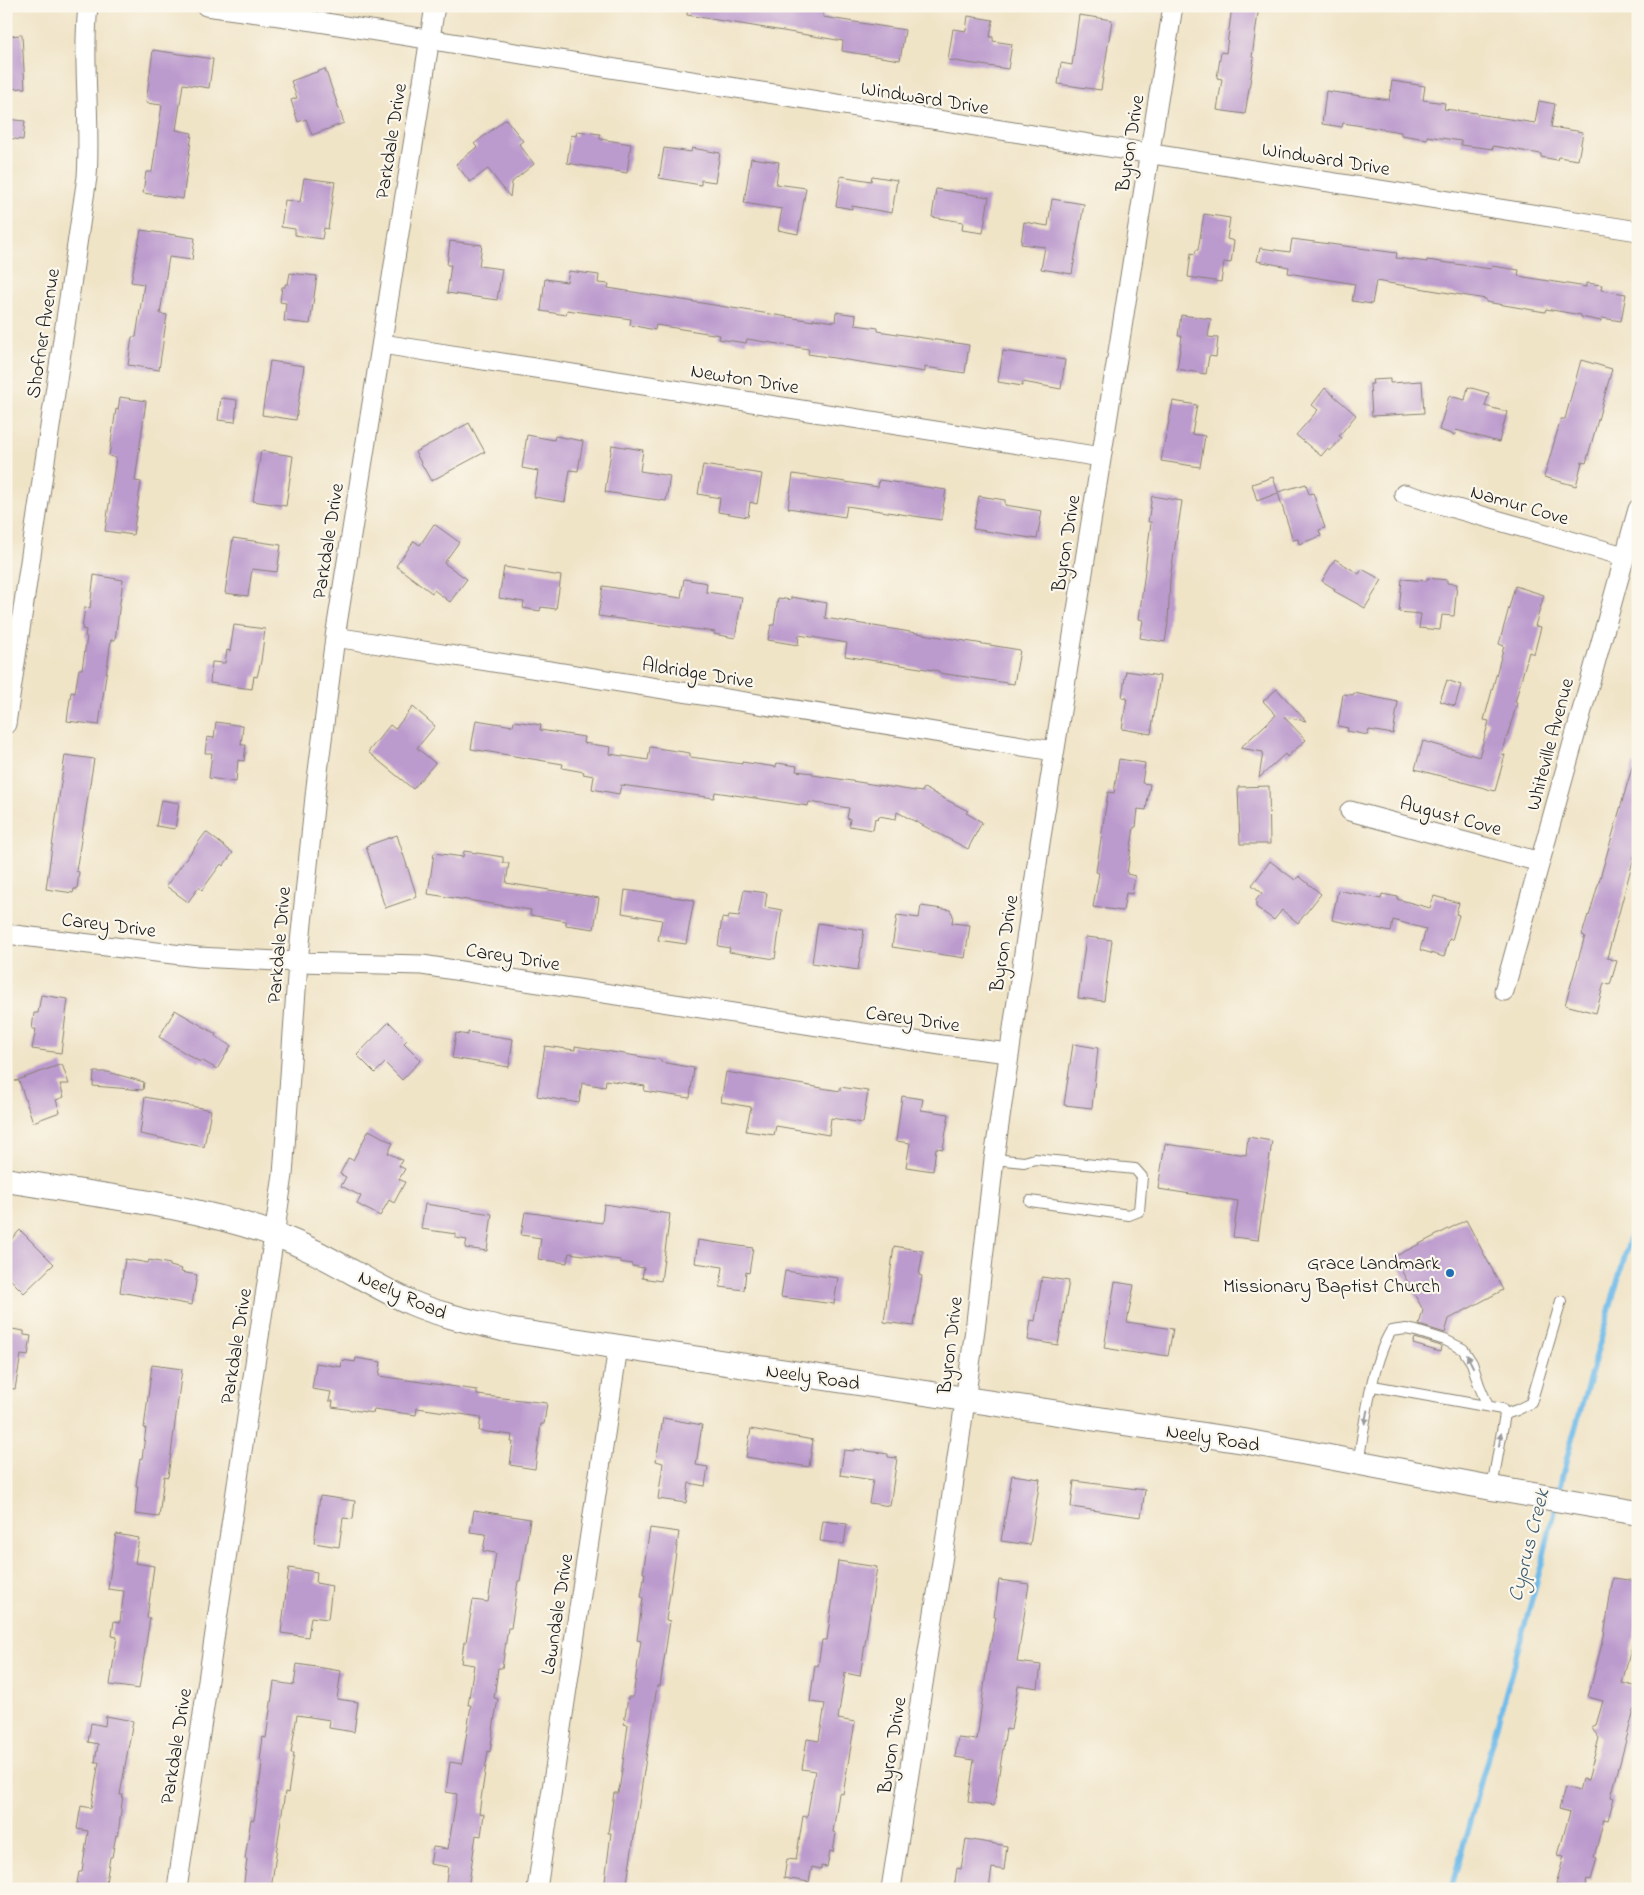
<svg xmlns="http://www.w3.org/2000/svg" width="1644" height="1895" font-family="'Indie Flower',sans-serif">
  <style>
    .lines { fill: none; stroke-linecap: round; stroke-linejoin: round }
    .stream { stroke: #71bcea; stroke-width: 5.5 }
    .building { fill: #bb9acd }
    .service-casing { stroke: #868072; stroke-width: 12 }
    .minor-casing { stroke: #868072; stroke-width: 21 }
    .tertiary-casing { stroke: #868072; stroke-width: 26 }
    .service { stroke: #fff; stroke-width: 10 }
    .minor { stroke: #fff; stroke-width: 19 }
    .tertiary { stroke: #fff; stroke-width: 24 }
    .oneway { fill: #999 }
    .poi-dot { fill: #1f6fb2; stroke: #fbf7ec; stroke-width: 2 }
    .labels { text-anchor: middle; stroke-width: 4.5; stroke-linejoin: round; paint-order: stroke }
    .street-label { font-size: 20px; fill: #1c1c1c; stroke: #fbf7ec }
    .poi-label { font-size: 20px; fill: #1c1c1c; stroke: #fbf7ec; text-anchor: end }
    .water-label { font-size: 21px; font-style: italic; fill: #3e5c6e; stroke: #fbf7ec }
  </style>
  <rect width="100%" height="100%" fill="#fbf7ec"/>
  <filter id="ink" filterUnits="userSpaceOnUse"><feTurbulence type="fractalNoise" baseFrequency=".02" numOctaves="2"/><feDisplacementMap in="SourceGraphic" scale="10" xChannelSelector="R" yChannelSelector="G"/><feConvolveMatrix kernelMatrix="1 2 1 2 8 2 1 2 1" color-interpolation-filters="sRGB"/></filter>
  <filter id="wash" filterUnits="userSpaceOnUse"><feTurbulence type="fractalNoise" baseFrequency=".0096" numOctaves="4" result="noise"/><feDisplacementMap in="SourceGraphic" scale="20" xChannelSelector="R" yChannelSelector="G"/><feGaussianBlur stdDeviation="1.12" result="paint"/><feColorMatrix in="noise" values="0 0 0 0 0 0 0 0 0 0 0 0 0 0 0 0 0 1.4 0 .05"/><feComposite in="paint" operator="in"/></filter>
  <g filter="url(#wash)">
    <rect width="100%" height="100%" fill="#f0e4c7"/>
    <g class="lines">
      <path class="stream" d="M1558 1494 1567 1457 1638 1210
        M1451 1889 1542 1563 1556 1503"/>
    </g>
    <g id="blocks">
      <path class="building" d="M688 6H824L823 17 905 30 900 60 842 51 843 41 687 15Z
        M1232 6H1259L1252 57 1254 58 1245 114 1217 110 1222 79 1217 78 1221 52 1226 53Z
        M1079 15 1112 20 1101 90 1058 84 1061 63 1072 65Z
        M968 16 993 20 990 37H993V41L1012 44 1008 69 948 60 953 29 966 31Z
        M22 35 25 88 6 89V36Z
        M153 50 213 59 209 88 183 84 176 130 192 133 183 199 143 193 146 172H152L162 105 146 103Z
        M325 69 344 123 312 135 306 119 298 122 291 100 297 98 291 81Z
        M1392 81 1425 86 1423 100 1445 103 1444 109 1477 113V114L1535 123 1539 101 1555 104 1551 127 1583 132 1578 160 1558 157 1557 160 1541 157V154L1493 146V149L1461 145V141L1427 136V139L1401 135V132L1343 123 1342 127 1322 124 1326 91 1389 100Z
        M6 119 25 121 23 140 6 138Z
        M506 119 523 141 519 144 534 164 512 182 510 197 488 169 470 182 456 164 477 147 474 144Z
        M577 131 600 134V139L631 144 627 173 567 163 571 135 576 136Z
        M664 148 691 152 692 148 720 153 715 182 701 180V185L659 178Z
        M751 158 779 162 776 184 806 188 798 234 778 230 782 209 744 203Z
        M841 176 871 181 872 176 897 180 892 213 852 206V209L836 206Z
        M304 178 335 182 328 229 324 228 322 239 295 235V229L281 227 285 200 300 202Z
        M936 189 989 197 983 233 962 230 963 222 932 217Z
        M1052 199 1084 204 1072 274 1041 269 1045 247 1021 244 1024 222 1048 226Z
        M1204 214 1230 218 1227 239 1234 241 1231 263 1224 262 1221 282 1188 277 1191 253 1195 254 1196 250H1198Z
        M141 230 195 238 192 260 169 257 160 314 167 315 159 370 128 365 132 337H136L144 284 131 282Z
        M1292 239 1397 253 1396 258 1427 262V260L1491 269 1492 266 1519 270 1518 276 1586 287V283L1602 285 1601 290 1626 294 1621 321 1602 318 1601 321 1581 317V315L1546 309 1545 312 1486 302V299L1376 281 1372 304 1352 301 1355 284 1288 273 1289 267 1257 261 1260 248 1290 252Z
        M450 241 482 245 479 266 502 269 497 300 447 293 451 265H447Z
        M569 271 599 275 598 283 609 284 608 288 813 321V319L835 322 836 312 856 315 855 325 878 328V331L969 345 965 373 925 367V372L808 354 809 349 747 339 746 343 719 339 720 335 656 325 655 330 630 325 631 319 567 310 566 315 541 311 545 279 567 282Z
        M290 273 317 276 310 324 284 321 286 303 280 302 282 287H285V284H288Z
        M1181 315 1211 319 1208 337 1218 338 1216 357 1209 356 1206 374 1177 369 1182 336H1178Z
        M1003 351 1065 360 1061 389 1023 382 1022 386 998 382Z
        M1581 360 1612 369 1586 463 1582 462 1576 486 1544 477 1561 419H1565Z
        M270 361 304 366 296 420 262 415Z
        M1390 379V383L1422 381 1424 413 1372 416 1370 384H1373L1372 380Z
        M1468 387 1489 393 1485 406 1507 412 1499 442 1456 430 1455 435 1439 430 1449 396 1465 400Z
        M1325 388 1356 415 1339 436 1342 438 1330 451 1327 449 1321 456 1296 435 1318 410 1312 405Z
        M120 397 146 401 135 481 141 482 133 535 105 531 116 458 109 456 116 409 118 410Z
        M221 398 237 400 235 422 218 420Z
        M1173 401 1197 405 1192 434 1205 436 1200 467 1161 461Z
        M469 423 485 452 431 481 415 452Z
        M527 435 554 440 555 436 583 441 578 471 570 470 565 502 534 497 538 471 522 468Z
        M612 445 643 450 640 471 670 476 666 501 605 492Z
        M261 451 293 456 286 506 253 501Z
        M703 465 762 474 757 504 750 502 748 517 718 512 720 498 698 494Z
        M793 474 878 487 879 480 946 490 941 520 847 506 845 517 788 508Z
        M1273 477 1278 492 1306 484 1309 494 1313 493 1325 528 1319 530 1321 536 1299 544 1298 539 1293 540 1278 493 1257 501 1252 484Z
        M979 496 1005 500V505L1042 511 1037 539 973 529Z
        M1152 496 1182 501 1170 579 1168 623 1165 642 1140 638 1143 620 1139 619 1151 522H1148Z
        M434 524 459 542 444 563 467 579 450 602 434 590 432 593 396 566 414 541 420 545Z
        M233 538 281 545 277 572 252 569 248 596 225 593Z
        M1335 559 1359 574 1362 569 1382 580 1365 608 1334 591 1335 589 1322 581Z
        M504 567 561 576 556 609 541 607 540 611 523 608 524 602 499 598Z
        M94 575 123 580 115 640H111L99 725 67 721 71 692 75 693 79 669H82L87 637 85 636 86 630 82 629 85 607 90 608Z
        M1427 578 1447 580V583L1457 584 1454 616 1442 615 1440 630 1419 628 1421 614 1399 612 1402 579 1427 581Z
        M684 579 707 583 706 592 742 597 735 638 714 634 715 632 598 616 603 586 681 598Z
        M1515 586 1544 595 1535 626 1541 627 1534 654 1529 652 1515 702 1517 703 1502 754 1505 755 1495 791 1415 769 1423 741 1479 757 1489 721 1484 720 1504 646 1499 644Z
        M791 597 827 603 825 618 1020 650 1014 684 939 673V671L845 656 847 643 799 635 798 645 768 640 771 625H774L778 598 791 600Z
        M234 625 265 629 261 661 257 677 254 676 252 689 210 683 212 662 225 663 227 650 230 651Z
        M1126 671 1160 676 1151 734 1122 729 1127 698 1122 697Z
        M1447 680 1461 685 1455 706 1440 701Z
        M1277 689 1306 721 1284 717 1306 740 1287 757 1285 754 1259 778 1263 752 1240 748 1276 715 1263 701Z
        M1354 693 1398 702 1393 734 1369 730 1368 735 1347 731 1348 728 1338 726 1343 694 1353 695Z
        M413 707 435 726 417 748 435 763 413 789 368 752 390 725 395 729Z
        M476 720 513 726 514 721 541 725 540 730 584 737 583 743 611 747 610 754 648 760 650 747 690 753V757L742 764V762L776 767 777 763 797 766 796 771 813 773V775L922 792 924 788 968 811 966 813 982 822 968 849 897 812 896 819 879 816 878 819 875 818 873 830 849 826 850 819 847 818 849 808 809 802 808 806 715 792 714 798 621 785 619 794 592 789 594 776 583 774 584 772 562 768 563 764 471 749Z
        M216 722 243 726 241 745H246L244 761 238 760 236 782 209 778 212 753H205L207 737 214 738Z
        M65 755 94 759 76 871 79 872 77 889H74L73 893 46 889Z
        M1119 759 1145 763 1142 783 1150 784 1146 810 1138 809 1136 827H1134L1127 874 1135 876 1132 894 1126 893 1123 911 1093 907 1099 873 1096 872 1108 792 1114 793Z
        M1633 764 1638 765V842L1607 958 1617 961 1610 985 1604 983 1596 1013 1565 1005 1585 936 1582 935 1588 915 1589 916Z
        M1269 786 1270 844H1240L1238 787Z
        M161 800 179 803 175 829 156 826Z
        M206 832 233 853 223 866 221 864 202 890 199 887 188 902 166 886Z
        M397 835 417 897 385 908 366 846Z
        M464 851 503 857V863H509L506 883 599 898 594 929 566 925V921L530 915 531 910 428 894 434 853 463 857Z
        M1270 861 1295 880 1299 876 1321 894 1298 923 1282 910 1274 920 1256 907V900L1262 893 1252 885Z
        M625 890 694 900 686 944 658 940 662 920 622 913Z
        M744 890 767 893 765 907 782 910 775 959 729 952 730 948 718 946 722 918 728 919 729 915 739 916Z
        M1338 890 1381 899 1382 894 1398 897 1397 899 1430 908 1434 896 1459 903 1456 914 1459 915 1452 940 1449 939 1444 957 1420 950 1426 929 1393 920 1391 932 1332 920Z
        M921 906 950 910 953 915 952 923 970 925 965 958 892 947 897 915 919 918Z
        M818 923 864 930 858 970 812 963Z
        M1086 937 1112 940 1104 1001 1078 998Z
        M41 995 68 999 61 1053 32 1049 36 1029H32L34 1013H38Z
        M175 1010 216 1034 215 1036 231 1046 217 1069 201 1060 200 1062 159 1037Z
        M389 1022 407 1040 404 1043 421 1060 402 1080 385 1063 375 1073 357 1055Z
        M468 1032 513 1039 509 1067 452 1058 456 1033 468 1035Z
        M1073 1044 1098 1048 1092 1108 1064 1105Z
        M545 1046 575 1050V1046L661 1060V1062L694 1068 690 1098 644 1091 645 1086 606 1080 605 1087 582 1083 579 1103 537 1096Z
        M62 1064 69 1084H60L64 1097 56 1100 60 1112 33 1122 19 1081H15Z
        M94 1072H108L144 1082 143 1090 93 1086Z
        M726 1072 840 1091V1087L868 1091 863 1123 831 1118 829 1135 776 1126 774 1135 746 1131 751 1107 721 1102Z
        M902 1096 923 1099 921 1110 949 1114 943 1149 936 1148 933 1171 906 1167 910 1143 896 1141Z
        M145 1097 211 1110 204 1147 140 1134Z
        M369 1130 393 1143 388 1153 402 1160 399 1166 405 1169 399 1179 405 1182 394 1203 389 1200 380 1216 357 1204 361 1196 341 1186 346 1177 340 1174 348 1158 353 1160Z
        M1248 1137 1272 1141 1258 1240 1233 1237 1238 1201 1158 1189 1165 1144 1246 1155Z
        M425 1204 492 1214 487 1251 465 1248 467 1240 456 1238V1234L421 1229Z
        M604 1204 670 1214 661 1281 642 1278 644 1268 632 1266V1264L620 1262V1260L569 1253 567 1263 538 1259 541 1238 521 1235 525 1212 602 1223Z
        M1466 1220 1503 1290 1449 1319 1445 1333 1419 1325 1423 1310 1394 1257Z
        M20 1230 54 1264 24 1293 6 1275V1245Z
        M698 1240 753 1248 749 1273 746 1272 744 1290 720 1287 723 1267 695 1263Z
        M894 1246 923 1251 919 1275 922 1276 914 1326 884 1322Z
        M125 1259 148 1263 149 1260 170 1264V1266L182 1269 181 1272 197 1275 192 1305 120 1292Z
        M785 1271 838 1278 834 1304 781 1297Z
        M1042 1277 1069 1281 1058 1345 1028 1340 1031 1320 1035 1321Z
        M1115 1282 1134 1285 1127 1322 1173 1329 1168 1356 1142 1352V1354L1104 1348Z
        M6 1328 24 1331V1335L31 1336 28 1356 21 1355 15 1389 6 1388Z
        M1415 1338 1441 1346 1440 1352 1413 1344Z
        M356 1358 381 1362 379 1376 477 1390V1395L547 1403 544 1424H541L535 1469 510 1465 513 1442H511L512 1435 479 1431 481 1417 417 1408 416 1415 374 1409 373 1413 332 1407 333 1401H329L331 1392 312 1389 316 1363 341 1367 342 1360 355 1362Z
        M152 1365 182 1369 168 1477 164 1476 159 1517 135 1514 138 1486H136L140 1458 142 1459 146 1428H144Z
        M663 1418 702 1425 696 1465 708 1467 705 1486 689 1483 686 1503 658 1499 663 1463 656 1461Z
        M751 1429 813 1440 809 1467 746 1457Z
        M854 1449 888 1454V1457L897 1458 890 1506 869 1503 873 1480 840 1475 844 1450 854 1451Z
        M1012 1475 1040 1479 1030 1545 1001 1541Z
        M1074 1481 1145 1490 1141 1517 1071 1507Z
        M320 1496 355 1501 353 1519 343 1518 339 1547 314 1543Z
        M474 1510 530 1519 520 1581H518L511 1628H508L502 1668H498L494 1698 498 1699 495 1716 490 1752 488 1751 479 1813 484 1814 481 1836 476 1835 468 1889H445L448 1867 430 1864 433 1847 448 1849 457 1794 446 1792 450 1762 462 1764 471 1705H468L474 1665 461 1663 464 1642H466L473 1600 488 1602 496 1553 483 1551 486 1534 470 1532Z
        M823 1521 847 1524 844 1544 820 1541Z
        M650 1528 679 1532 666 1620 670 1621 660 1686H657L626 1889H604L611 1833H608L614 1793H618L620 1785 628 1725 624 1724 628 1697H633L641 1641 637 1640 643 1598 641 1597 645 1573H643Z
        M116 1534 139 1538 135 1563 154 1566 147 1618H150L139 1689 110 1685 117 1637 112 1636 114 1621 120 1622 124 1591 108 1589Z
        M838 1561 877 1567 860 1676 845 1673 838 1719 855 1722 843 1794 839 1793 833 1832 836 1833 833 1852 830 1851 827 1867 821 1866V1869L812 1867 809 1882 784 1878 787 1859 796 1860 803 1816 807 1817 815 1771 802 1769 807 1739 819 1741 825 1704 810 1702 815 1665 818 1666 822 1640H827Z
        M289 1568 317 1572 316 1583 332 1586 328 1619 311 1617 308 1637 281 1633Z
        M1613 1578 1638 1581V1623L1622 1683 1638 1687V1711L1634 1710 1611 1797 1614 1798 1608 1820 1604 1819 1594 1857 1597 1858 1591 1880 1587 1879 1584 1889H1572L1556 1884 1564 1856 1558 1855 1570 1812 1559 1809 1565 1787 1579 1791 1582 1779 1588 1780 1599 1738 1591 1727 1596 1725 1603 1701 1588 1697 1604 1636Z
        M999 1580 1029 1584 1017 1662 1041 1665 1038 1688 1018 1685 1011 1730 1006 1729 994 1806 968 1802 974 1760 955 1757 958 1738 977 1740 988 1657 996 1617H994Z
        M297 1664 341 1671 337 1699 358 1702 354 1732 329 1728 330 1720 297 1715 291 1753H294L288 1793 285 1792 271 1889H243L247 1859H245L251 1819 254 1820 261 1773 262 1761 260 1760 263 1737 266 1738 274 1682 294 1685Z
        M106 1716 133 1721 120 1795H123L118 1835H116L112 1857H110L105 1889H76L79 1872H82L88 1831 77 1829 81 1806 91 1808 99 1762H95L98 1744 88 1742 91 1723 105 1726Z
        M966 1839 1007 1846 1004 1870 992 1868 989 1889H954L957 1868 961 1869Z"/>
    </g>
  </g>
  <g filter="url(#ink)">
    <use href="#blocks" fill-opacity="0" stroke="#868072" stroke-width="1"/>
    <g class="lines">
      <g class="service-casing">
        <path id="service" d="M994 1159 1024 1162 1035 1159 1135 1169 1142 1177 1139 1211 1129 1215 1030 1201
          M1373 1386 1502 1409 1505 1414 1492 1488
          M1505 1414 1517 1410 1531 1403 1561 1301
          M1358 1463C1365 1424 1371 1364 1391 1331L1406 1329 1416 1331 1445 1340 1463 1349 1472 1363 1479 1385 1488 1406"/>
      </g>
      <g class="minor-casing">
        <path id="minor" d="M206 6 294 18 1638 231
          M382 344 1101 457
          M1404 494 1624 556
          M335 637 1054 751
          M6 724 87 177C91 120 82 63 88 6
          M1350 811 1540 862
          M6 934 198 957 298 962 422 965 941 1045 1009 1053
          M1504 991 1638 509
          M177 1889 283 1175 298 962 316 787 335 637 435 6
          M537 1889 618 1347
          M891 1889 948 1523 976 1322 994 1159 1040 843 1173 6"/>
      </g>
      <g class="tertiary-casing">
        <path id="tertiary" d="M6 1180C94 1195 189 1204 273 1234 322 1251 365 1282 412 1303 442 1316 475 1322 507 1330L1244 1441 1492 1488 1638 1513"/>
      </g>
      <use href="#service" class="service"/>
      <use href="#minor" class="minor"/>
      <use href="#tertiary" class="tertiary"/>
    </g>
    <defs><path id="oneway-solid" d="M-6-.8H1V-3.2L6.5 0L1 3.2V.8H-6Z" transform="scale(1.25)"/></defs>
    <g class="oneway">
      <use href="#oneway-solid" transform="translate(1470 1361) rotate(-117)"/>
      <use href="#oneway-solid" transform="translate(1366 1417) rotate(101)"/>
      <use href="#oneway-solid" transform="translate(1500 1440) rotate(-80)"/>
    </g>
  </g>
  <circle class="poi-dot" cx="1450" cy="1273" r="5"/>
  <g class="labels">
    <g class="street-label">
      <text transform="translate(925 97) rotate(9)" y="7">Windward Drive</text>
      <text transform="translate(390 141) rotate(-81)" y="7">Parkdale Drive</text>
      <text transform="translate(1129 143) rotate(-81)" y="7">Byron Drive</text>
      <text transform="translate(1326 158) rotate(9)" y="7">Windward Drive</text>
      <text transform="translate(42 333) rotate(-81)" y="7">Shofner Avenue</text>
      <text transform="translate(745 378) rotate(9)" y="7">Newton Drive</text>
      <text transform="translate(1520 504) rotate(16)" y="7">Namur Cove</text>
      <text transform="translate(327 541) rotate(-81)" y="7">Parkdale Drive</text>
      <text transform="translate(1065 543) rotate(-81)" y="7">Byron Drive</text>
      <text transform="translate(698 672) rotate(9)" y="7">Aldridge Drive</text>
      <text transform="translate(1549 744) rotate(-75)" y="7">Whiteville Avenue</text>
      <text transform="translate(1451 815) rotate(15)" y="7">August Cove</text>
      <text transform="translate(109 924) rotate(7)" y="7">Carey Drive</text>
      <text transform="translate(1003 943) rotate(-81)" y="7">Byron Drive</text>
      <text transform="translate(278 945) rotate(-85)" y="7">Parkdale Drive</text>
      <text transform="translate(513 956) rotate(9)" y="7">Carey Drive</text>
      <text transform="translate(913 1018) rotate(8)" y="7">Carey Drive</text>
      <text transform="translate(403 1294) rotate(24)" y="7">Neely Road</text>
      <text transform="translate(949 1345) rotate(-83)" y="7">Byron Drive</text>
      <text transform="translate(235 1346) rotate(-81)" y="7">Parkdale Drive</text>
      <text transform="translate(813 1376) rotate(8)" y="7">Neely Road</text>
      <text transform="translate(1213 1437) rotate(9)" y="7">Neely Road</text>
      <text transform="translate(556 1614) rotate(-81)" y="7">Lawndale Drive</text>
      <text transform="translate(891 1745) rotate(-81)" y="7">Byron Drive</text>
      <text transform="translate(175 1746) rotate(-81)" y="7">Parkdale Drive</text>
    </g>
    <g class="poi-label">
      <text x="1440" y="1269">Grace Landmark<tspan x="1440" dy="23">Missionary Baptist Church</tspan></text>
    </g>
    <g class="water-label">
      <text transform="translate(1528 1545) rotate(-76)" y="7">Cyprus Creek</text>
    </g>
  </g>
  <rect width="1644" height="1895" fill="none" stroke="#fbf7ec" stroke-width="25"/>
</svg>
